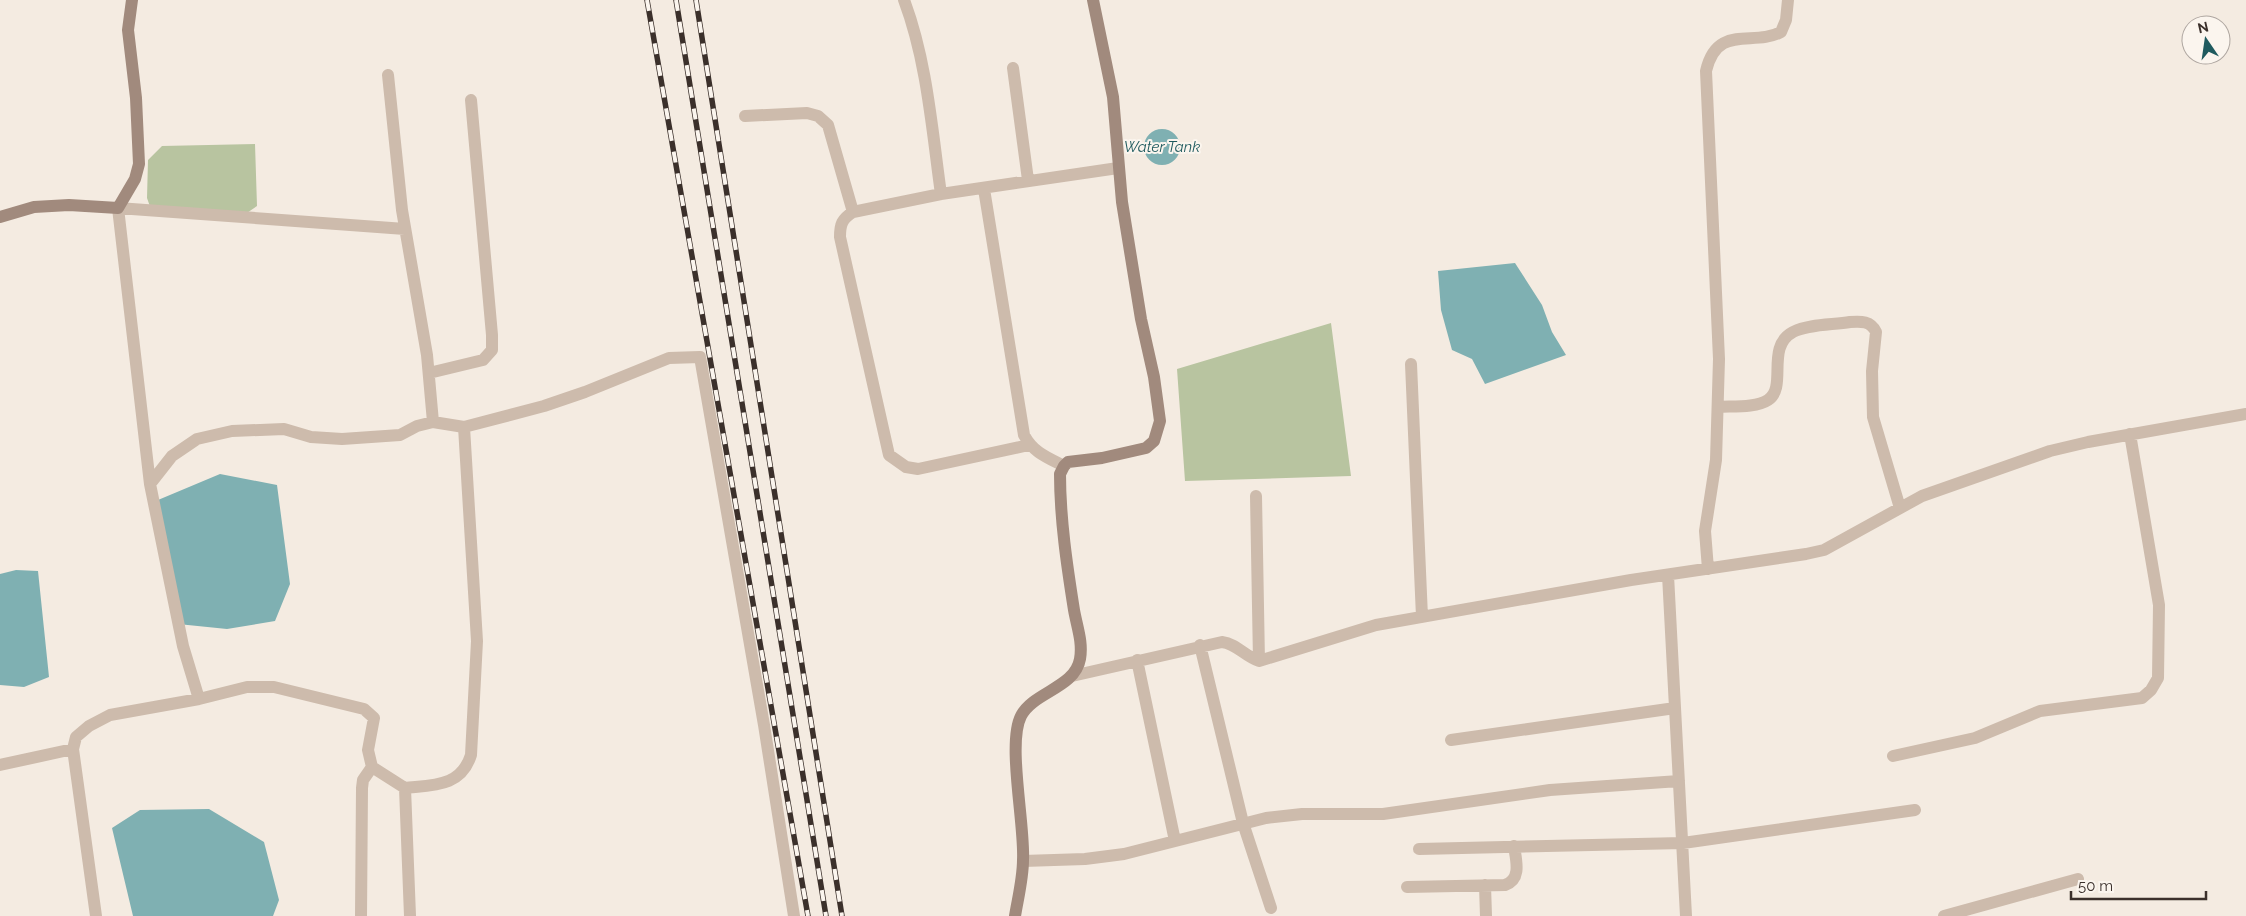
<svg xmlns="http://www.w3.org/2000/svg" width="2246" height="916" font-family="Raleway,sans-serif">
  <style>
    .green { fill: #b8c4a0 }
    .water { fill: #7fb0b2 }
    .lines { fill: none; stroke-linecap: round; stroke-linejoin: round }
    .street { stroke: #cdbbac; stroke-width: 12 }
    .secondary { stroke: #a18a7d; stroke-width: 12 }
    .rail-casing { stroke: #3b302b; stroke-width: 5.5 }
    .rail { stroke: #fbf5ee; stroke-width: 4; stroke-dasharray: 11; stroke-linecap: butt }
    .labels { text-anchor: middle; stroke-width: 4; stroke-linejoin: round; paint-order: stroke }
    .water-label { font-size: 15px; font-style: italic; fill: #1f5a5e; stroke: #fbf5ee }
  </style>
  <rect width="100%" height="100%" fill="#f4ebe1"/>
  <path class="green" d="M255 144 257 206 241 217 153 215 147 198 148 160 162 146Z
    M1331 323 1351 476 1185 481 1177 369Z"/>
  <path class="water" d="M1144 147a18 18 0 1 1 36 0a18 18 0 1 1-36 0Z
    M1515 263 1542 305 1552 332 1566 355 1485 384 1472 359 1452 350 1441 310 1438 271Z
    M220 474 277 485 290 584 275 621 227 629 178 624 158 500Z
    M16 570 38 571 49 677 24 687 0 685V574Z
    M209 809 264 842 279 900 273 916H133L112 828 140 810Z"/>
  <g class="lines">
    <path class="street" d="M904 0C927 61 932 130 941 194
      M1013 68 1028 180
      M388 75 402 210 427 355 433 422
      M745 116 807 113 818 116 828 125 853 212
      M984 189 1024 435C1033 452 1046 457 1064 466
      M1411 364 1422 617
      M429 373 483 360 492 350V335L471 100
      M1718 407C1732 406 1756 408 1768 400 1788 387 1765 347 1793 332 1809 324 1833 325 1850 322 1861 321 1871 321 1876 332L1872 371 1873 417 1900 508
      M1029 445 918 469 906 467 889 455 840 237C840 224 842 219 853 212L941 194 1118 168
      M150 484 172 456 197 439 232 431 284 429 311 437 342 439 400 435 417 426 433 422 464 427 544 406 585 392 669 358 700 357 764 725 794 916
      M1256 496 1259 661
      M1708 569 1705 531 1716 460 1719 359 1706 71C1717 23 1753 47 1781 32L1786 20 1788 0
      M1668 575 1686 916
      M1200 645 1243 823 1271 908
      M1137 660 1175 841
      M1072 676 1222 642C1237 644 1243 655 1259 661L1376 625 1631 580 1806 554 1824 550 1922 496 2050 451 2088 442 2246 414
      M199 699 183 646 150 484 118 208 405 229
      M1451 740 1675 708
      M73 749 76 737 89 726 110 715 199 699 247 687H274L364 709 374 718 368 750 372 767 405 788 410 916
      M1893 756 1975 738 2040 711 2142 698 2151 690 2158 678 2159 605 2130 434
      M0 765 73 749 96 916
      M405 788C433 785 461 787 471 755L477 641 464 427
      M1419 849 1683 843 1915 810
      M1023 861 1085 859 1124 854 1266 818 1302 814H1383L1550 790 1679 781
      M1485 885 1486 916
      M1407 887 1505 885C1522 879 1516 860 1514 846
      M361 916 362 788 363 780 372 767
      M1944 916 2078 879"/>
    <path class="secondary" d="M0 217 34 207 69 205 118 208 135 179 139 164 136 98 128 30 132 0
      M1015 916C1018 898 1023 878 1023 860 1025 825 1007 743 1021 716 1033 692 1075 688 1080 659 1083 642 1077 627 1074 610 1067 566 1060 519 1060 474L1064 466 1068 462 1102 458 1146 448 1154 441 1160 421 1154 377 1141 319 1122 202 1113 97 1093 0"/>
    <g class="rail-casing">
      <path id="rail" d="M647 0 808 916
        M676 0 826 916
        M696 0 842 916"/>
    </g>
    <use href="#rail" class="rail"/>
  </g>
  <g class="labels">
    <g class="water-label">
      <text x="1162" y="152">Water Tank</text>
    </g>
  </g>
  <g transform="translate(2206 40) rotate(347)"><circle r="24" fill="#fbf5ee" stroke="#aea6a0"/>
  <path d="M0-4L9 19L0 12L-9 19Z" fill="#1f5a5e"/>
  <text y="-8" font-size="14" font-weight="bold" text-anchor="middle" fill="#3b302b">N</text>
  </g>
  <path d="M2071 891v8h135v-8" fill="none" stroke="#3b302b" stroke-width="2.5"/>
  <text x="2078" y="891" font-size="15" fill="#3b302b" stroke="#fbf5ee" stroke-width="4" paint-order="stroke">50 m</text>
</svg>
